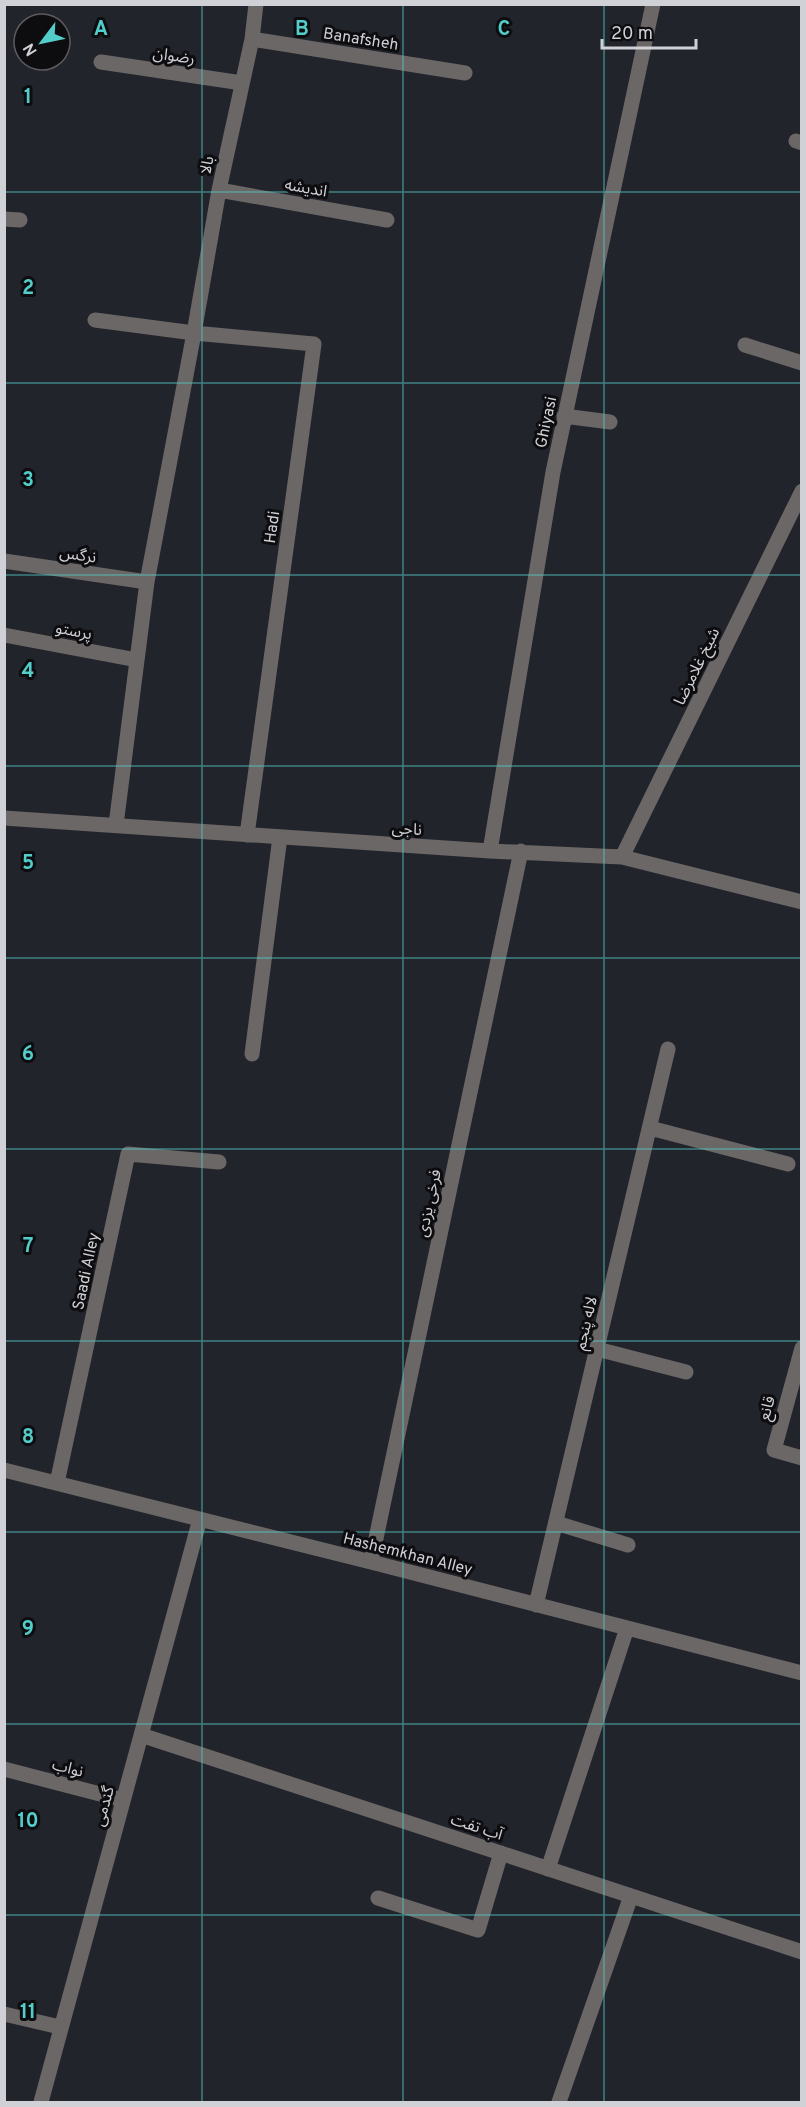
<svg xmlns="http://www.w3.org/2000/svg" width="806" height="2107" font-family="Overpass,'Noto Sans Arabic',sans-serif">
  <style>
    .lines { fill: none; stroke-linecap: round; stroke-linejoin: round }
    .minor { stroke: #6c6767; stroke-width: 15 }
    .grid { fill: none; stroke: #53cdca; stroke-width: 1.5; stroke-opacity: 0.55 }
    .labels { text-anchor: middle; stroke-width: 6; stroke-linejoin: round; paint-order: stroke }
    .street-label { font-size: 16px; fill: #d0d1d6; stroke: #0d0d10 }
    .grid-label { font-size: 20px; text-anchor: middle; font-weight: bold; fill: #53cdca; stroke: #0d0d10; stroke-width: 6; stroke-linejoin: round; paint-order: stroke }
  </style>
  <rect width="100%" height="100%" fill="#22242b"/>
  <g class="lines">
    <path class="minor" d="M252 39 465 73
      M101 62 242 83
      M796 141 802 143
      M219 190 387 220
      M4 219 20 220
      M95 320 194 333 147 582 116 825
      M745 345 802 363
      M564 416 610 422
      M4 561 147 582
      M4 635 137 660
      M4 818 490 851 622 857 802 902
      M247 835 314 344 194 333 219 190 252 39 256 4
      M490 851 553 472 653 4
      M622 857 802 491
      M252 1054 280 837
      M650 1128 788 1164
      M802 1348 774 1450 802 1458
      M597 1349 686 1372
      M4 1470 371 1562 802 1673
      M57 1483 128 1154 219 1162
      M556 1523 628 1545
      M371 1562 521 851
      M536 1605 668 1049
      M141 1735 802 1952
      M4 1769 123 1800
      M548 1869 627 1628
      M378 1898 478 1930 501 1853
      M4 2014 60 2027
      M41 2102 200 1519
      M559 2102 631 1896"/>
  </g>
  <path class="grid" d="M202 4V2102M403 4V2102M604 4V2102M4 192H802M4 383H802M4 575H802M4 766H802M4 958H802M4 1149H802M4 1341H802M4 1532H802M4 1724H802M4 1915H802"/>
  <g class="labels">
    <g class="street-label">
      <text transform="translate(361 38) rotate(9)" y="6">Banafsheh</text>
      <text transform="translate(174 55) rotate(8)" y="6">رضوان</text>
      <text transform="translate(206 165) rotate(-78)" y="6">بالا</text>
      <text transform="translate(306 187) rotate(10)" y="6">اندیشه</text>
      <text transform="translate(545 422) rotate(-78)" y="6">Ghiyasi</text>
      <text transform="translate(271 527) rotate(-82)" y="6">Hadi</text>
      <text transform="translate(78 554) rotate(8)" y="6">نرگس</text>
      <text transform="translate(74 630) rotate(11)" y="6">پرستو</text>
      <text transform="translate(696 666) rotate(-64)" y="6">شیخ غلامرضا</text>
      <text transform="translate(407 828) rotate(4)" y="6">ناجی</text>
      <text transform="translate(428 1203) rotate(-78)" y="6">فرخی یزدی</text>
      <text transform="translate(85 1271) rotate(-78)" y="6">Saadi Alley</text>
      <text transform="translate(585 1323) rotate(-77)" y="6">لاله پنجم</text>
      <text transform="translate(766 1408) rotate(-75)" y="6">قانع</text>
      <text transform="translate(408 1553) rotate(14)" y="6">Hashemkhan Alley</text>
      <text transform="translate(68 1767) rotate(15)" y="6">نواب</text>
      <text transform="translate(103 1806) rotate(-75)" y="6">گندمی</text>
      <text transform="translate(477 1826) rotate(18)" y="6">آب تفت</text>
    </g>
  </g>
  <g class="grid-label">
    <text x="101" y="35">A</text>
    <text x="302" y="35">B</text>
    <text x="504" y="35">C</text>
    <text x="28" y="103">1</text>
    <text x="28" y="294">2</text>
    <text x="28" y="486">3</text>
    <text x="28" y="677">4</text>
    <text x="28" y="869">5</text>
    <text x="28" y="1060">6</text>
    <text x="28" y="1252">7</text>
    <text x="28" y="1443">8</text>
    <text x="28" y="1635">9</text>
    <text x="28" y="1827">10</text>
    <text x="28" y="2018">11</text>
  </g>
  <rect width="806" height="2107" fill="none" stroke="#d0d1d6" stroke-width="12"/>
  <g transform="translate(42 42) rotate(238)"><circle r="28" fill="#0d0d10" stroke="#5b5b5f" stroke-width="1.5"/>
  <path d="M0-4.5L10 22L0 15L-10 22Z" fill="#53cdca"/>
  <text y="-9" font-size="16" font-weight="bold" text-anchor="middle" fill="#d0d1d6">N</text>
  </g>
  <path d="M602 39v9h94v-9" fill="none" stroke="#d0d1d6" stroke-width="3"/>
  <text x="611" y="39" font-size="18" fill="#d0d1d6" stroke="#0d0d10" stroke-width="4.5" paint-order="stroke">20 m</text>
</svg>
